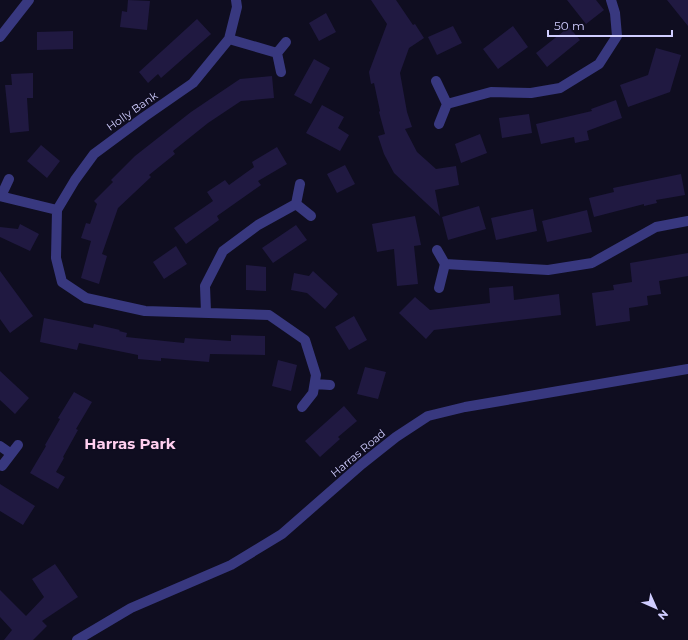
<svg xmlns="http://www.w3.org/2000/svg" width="688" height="640" font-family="Montserrat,sans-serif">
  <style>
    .building { fill: #201941 }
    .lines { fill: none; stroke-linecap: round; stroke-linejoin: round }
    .minor { stroke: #38387f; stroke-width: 10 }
    .labels { text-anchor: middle; stroke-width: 3; stroke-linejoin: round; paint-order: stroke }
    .street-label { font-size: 11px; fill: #d0cdff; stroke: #0f0d20 }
    .district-label { font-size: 15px; font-weight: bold; fill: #ffcfef; stroke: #0f0d20 }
  </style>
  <rect width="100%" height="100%" fill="#0f0d20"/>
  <path class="building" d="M128 0 150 1 147 30 120 27 122 11 127 12Z
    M371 0H396L413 25 415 24 424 38 409 48 400 73 407 112 412 127 405 129 417 152 436 169 456 166 459 185 435 190 440 216 394 173 384 154 378 136 385 134 379 112 380 111 374 83 371 84 369 72 387 24Z
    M567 0H596L604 10 586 24Z
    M667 0H688V26Z
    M326 13 336 32 319 41 309 23Z
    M197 19 211 34 161 78 158 74 148 83 139 72Z
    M453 26 462 43 437 55 428 37Z
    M513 26 528 47 498 69 483 49Z
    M569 27 580 40 547 67 536 53Z
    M73 31V49L37 50V32Z
    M656 48 681 55 670 92 628 107 620 85 648 75Z
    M314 59 330 68 311 104 294 95Z
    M33 73V98H27L29 131 10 133 5 85H12L11 74Z
    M272 76 274 98 241 101 208 123 173 151 175 154 149 175 151 177 118 208 102 254 107 256 99 284 81 278 91 241 81 238 86 223 90 224 97 204 94 201 113 182 111 180 135 156 191 112 240 79Z
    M616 100 622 118 587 131 589 140 575 143 574 137 541 144 536 124 592 111 591 109Z
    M322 105 344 117 338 128 349 135 340 151 306 133Z
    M529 114 532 133 502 138 499 118Z
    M480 134 487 153 461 163 455 144Z
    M41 145 60 161 47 178 27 161Z
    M277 147 287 164 258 181 261 185 217 216 219 220 186 244 174 228 213 201 207 192 225 180 229 185 254 167 252 162Z
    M345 165 355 184 337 193 327 174Z
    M681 174 685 195 656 200 657 203 644 206V204L594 217 589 198 614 192 613 188Z
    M479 206 486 229 448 240 442 217Z
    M533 209 537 231 496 240 491 218Z
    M587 210 592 232 547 242 542 221Z
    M415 216 421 245 414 246 418 284 397 286 394 249 377 252 372 224Z
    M20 224 39 234 30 251 0 237V227L18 229Z
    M296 225 307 240 273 263 262 248Z
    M176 246 187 264 164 279 153 262Z
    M688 253V276L659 281 661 294 647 296 648 305 629 308 630 321 596 326 592 293 614 290 613 285 632 282 630 263Z
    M246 265 266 267V291L246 290Z
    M0 271 33 316 10 333 0 319Z
    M313 271 338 294 325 309 307 293 291 290 294 273 309 276Z
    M513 286 514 300 559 294 561 315 434 330 426 339 399 313 415 297 430 310 490 303 489 288Z
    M354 316 367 340 349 350 335 327Z
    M44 318 93 328 94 324 120 330 119 331 127 333 126 337 184 343 185 338 231 341V335L265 336V355L210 354 209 362 161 358V361L138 359V355L79 343 77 350 40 342Z
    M278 360 297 365 291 391 272 386Z
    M365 367 386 372 378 399 357 394Z
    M0 371 29 398 15 414 0 400Z
    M74 392 92 402 76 429 78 430 63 457 64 458 56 472 65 477 58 489 30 473 46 446 45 445 60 419 58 418Z
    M344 406 357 421 338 437 340 439 320 457 305 441Z
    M0 484 35 506 23 525 0 511Z
    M55 564 78 597 42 621 47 626 33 640H4L12 630 0 617V590L26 616 44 597 32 579Z"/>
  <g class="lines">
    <path class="minor" d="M236 0 237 7 229 39 193 83 144 117 94 154 75 180 57 210 56 258 62 282 86 298 145 311 269 315 305 340 316 375 313 393 302 407
      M0 37 29 0
      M229 39 277 53
      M281 72 277 53 286 42
      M436 81 447 104
      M439 124 447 104 491 92 531 93 560 88 599 64 617 36 615 13 611 0
      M0 196 57 210
      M1 196 9 179
      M296 204 311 216
      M437 250 445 264
      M439 288 445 264 548 270 592 263 656 227 688 221
      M206 312 205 286 223 251 258 225 296 204 300 184
      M315 384 330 385
      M0 446 10 453
      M2 466 18 445
      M77 640 131 608 231 565 282 534 362 464 396 437 428 416 465 407 688 369"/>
  </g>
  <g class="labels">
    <g class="street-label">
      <text transform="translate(132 111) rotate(-35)" y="4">Holly Bank</text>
      <text transform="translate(358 453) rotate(-40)" y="4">Harras Road</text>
    </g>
    <g class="district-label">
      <text x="130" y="449">Harras Park</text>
    </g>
  </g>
  <g transform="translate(656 608) rotate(135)" stroke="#0f0d20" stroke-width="3" paint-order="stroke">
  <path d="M0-3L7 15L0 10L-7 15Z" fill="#d0cdff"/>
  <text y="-6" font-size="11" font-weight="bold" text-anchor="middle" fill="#d0cdff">N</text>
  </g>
  <path d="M548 30v6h124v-6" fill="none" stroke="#d0cdff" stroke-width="2"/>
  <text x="554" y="30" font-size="12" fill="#d0cdff" stroke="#0f0d20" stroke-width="3" paint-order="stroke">50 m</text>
</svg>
